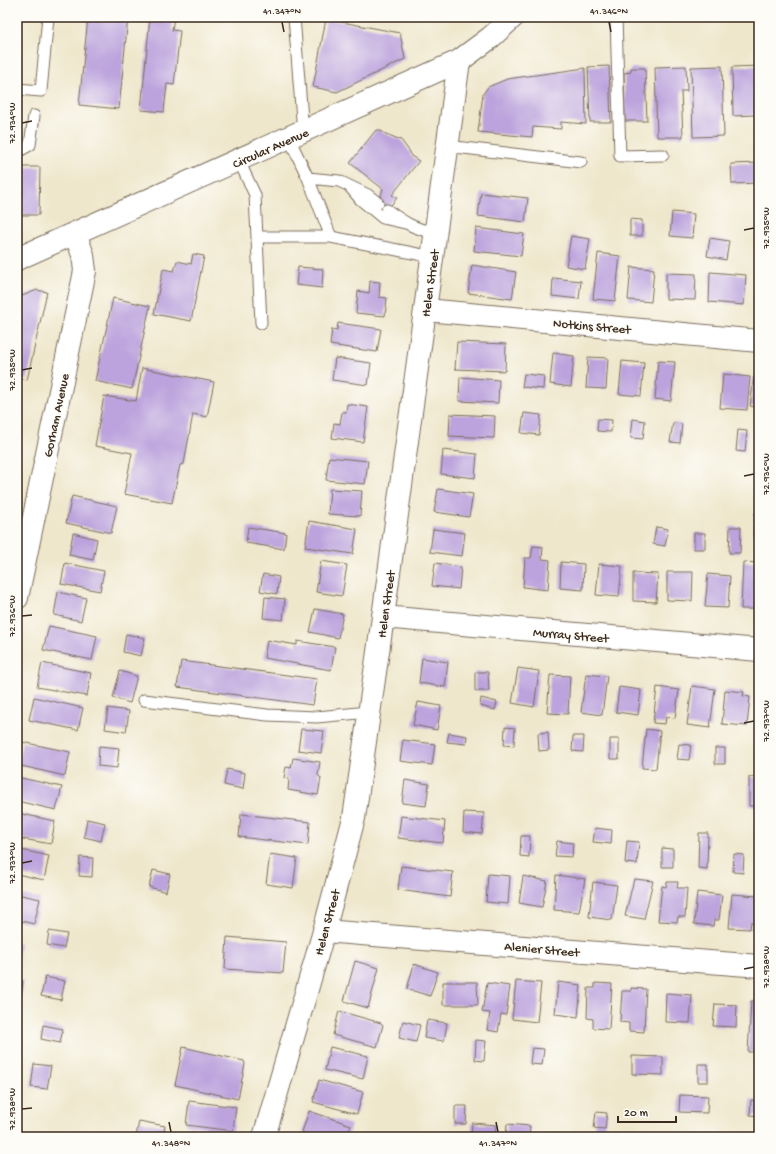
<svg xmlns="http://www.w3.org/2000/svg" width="776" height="1154" font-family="'Gochi Hand',sans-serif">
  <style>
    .building { fill: #bca3dd }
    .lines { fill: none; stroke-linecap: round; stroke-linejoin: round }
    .lane-casing { stroke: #7a6c5b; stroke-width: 13 }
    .street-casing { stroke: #7a6c5b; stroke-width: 24 }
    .secondary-casing { stroke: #7a6c5b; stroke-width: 24 }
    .lane { stroke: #fff; stroke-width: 11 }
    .street { stroke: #fff; stroke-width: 22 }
    .secondary { stroke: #fff; stroke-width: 22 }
    .ticks { fill: none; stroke: #3b2a1e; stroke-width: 1.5 }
    .labels { text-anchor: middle; stroke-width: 3; stroke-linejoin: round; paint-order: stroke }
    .street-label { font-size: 13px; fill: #3b2a1e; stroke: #fdfcf7 }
    .neatline { fill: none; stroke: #3b2a1e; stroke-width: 1.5 }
    .ticks-label { font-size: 10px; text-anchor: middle; fill: #3b2a1e }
  </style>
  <rect width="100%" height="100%" fill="#fdfcf7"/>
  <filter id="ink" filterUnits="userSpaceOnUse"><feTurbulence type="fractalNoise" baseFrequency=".025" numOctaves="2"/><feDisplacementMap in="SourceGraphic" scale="8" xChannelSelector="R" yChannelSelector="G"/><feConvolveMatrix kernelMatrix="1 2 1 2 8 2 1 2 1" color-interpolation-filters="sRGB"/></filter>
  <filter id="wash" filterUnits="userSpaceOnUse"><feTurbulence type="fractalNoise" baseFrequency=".012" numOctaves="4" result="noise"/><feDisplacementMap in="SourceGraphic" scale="16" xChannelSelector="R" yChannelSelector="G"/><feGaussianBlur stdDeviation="0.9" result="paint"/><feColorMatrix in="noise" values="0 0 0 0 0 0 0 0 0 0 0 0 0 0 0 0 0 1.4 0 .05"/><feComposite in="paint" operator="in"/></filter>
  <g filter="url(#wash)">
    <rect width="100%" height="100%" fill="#efe7cc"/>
    <g id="blocks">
      <path class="building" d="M88 17H128L119 109 79 105Z
        M150 17H174L172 30 180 31 174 85 167 84 164 112 141 110Z
        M326 19 400 33 405 59 337 92 313 87Z
        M609 66 611 122H590L588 67Z
        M686 66 687 91H681L683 137H657L655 67Z
        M722 66 724 136 693 137 691 67Z
        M759 66V96H755V115L733 116 732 67Z
        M585 68 586 124 561 122V129L533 127 532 137 478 132 483 94 488 87 507 79Z
        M631 68H645L647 121H625L624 73 631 72Z
        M376 130H379L386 134 401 140 410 152 411 156 419 161 392 195 397 198 382 216 376 211 383 189 350 163Z
        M759 163V183L732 184 731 164Z
        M17 167H40L39 215H17Z
        M481 193 528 198 525 222 478 216Z
        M672 212 694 214 692 238 670 236Z
        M630 219 642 220V236H630Z
        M476 228 524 234 521 256 474 251Z
        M571 236 590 239 585 269 566 266Z
        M710 238 729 241 726 260 707 256Z
        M598 253 620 256 615 301 593 299Z
        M193 254 204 256 191 321 154 314 163 269 174 271 177 261 191 264Z
        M472 265 516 272 512 299 468 293Z
        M298 267 323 269 322 288 296 285Z
        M631 267 654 269 651 302 628 300Z
        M710 272 746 275 744 305 709 302Z
        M666 273 696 274 695 300 666 299Z
        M553 278 581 281 579 299 552 296Z
        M370 281 380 282 379 297 387 298 385 316 356 313 358 291 369 293Z
        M37 290 47 292 27 380 17 378V298Z
        M113 298 150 306 132 389 95 381Z
        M338 323 381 329 377 352 330 345 332 329 337 330Z
        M457 342 506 344 505 371 455 369Z
        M553 353 574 356 571 387 550 384Z
        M588 357 608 358 606 389 586 388Z
        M335 358 371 363 368 385 332 380Z
        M622 361 644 363 641 396 619 394Z
        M658 361 675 362 671 401 655 399Z
        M142 368 214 382 207 417 193 414 184 464 180 465 172 503 124 494 132 453 95 446 104 396 136 401Z
        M524 374 544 376 543 389 522 387Z
        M723 374 750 377 747 410 720 408Z
        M460 377 499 380 498 403 459 401Z
        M754 377 759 378V423L755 422 757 407 750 406Z
        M347 404 368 407 363 442 332 438 334 423 340 424 342 412H346Z
        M524 413 541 415 539 435 521 433Z
        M450 414 495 416 494 438 449 436Z
        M598 419 612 420 611 432 597 431Z
        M633 419 645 421 643 439 631 438Z
        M673 423 682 424 680 443 670 442Z
        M738 430 747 431 745 452 736 451Z
        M443 450 477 454 475 478 441 474Z
        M329 457 368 461 365 484 326 480Z
        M330 489 362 491 360 516 328 514Z
        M438 489 473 494 469 517 434 512Z
        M72 496 117 506 111 533 66 523Z
        M755 513H759V536L753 535Z
        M309 521 357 529 353 554 305 547Z
        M248 527 286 533 284 549 246 543Z
        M656 527 668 529 665 546 653 544Z
        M730 527H741L740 553H729Z
        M433 529 465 533 462 556 430 552Z
        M73 533 97 539 93 560 69 555Z
        M694 533H705V549H694Z
        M533 546 543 547 542 559 550 560 548 590 523 587 525 558H531Z
        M321 561 347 565 342 596 316 592Z
        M561 562 584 564 583 590 560 588Z
        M743 562 759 563V609H741Z
        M65 563 104 571 100 591 61 584Z
        M435 563 461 567 459 589 432 586Z
        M599 564 622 566 619 597 596 595Z
        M667 572H693L692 601 667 600Z
        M633 573 658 574 656 602 633 601Z
        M263 574 279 577 277 594 260 591Z
        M708 574 730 576 728 608 705 607Z
        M58 592 86 598 81 621 54 615Z
        M265 597 285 599 283 620 263 618Z
        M315 609 343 614 338 638 310 632Z
        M49 626 97 636 92 660 43 650Z
        M126 634 145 638 141 656 123 652Z
        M267 640 297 645V641L335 647 331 670 264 658Z
        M422 658 448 662 445 687 419 683Z
        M181 661 317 679 313 705 177 687Z
        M42 663 91 673 87 696 37 687Z
        M518 668 539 671 534 707 512 703Z
        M120 671 137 676 130 703 113 698Z
        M475 672H488L489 691H475Z
        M586 674 607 676 602 715 581 712Z
        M550 675 570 676 568 714 547 713Z
        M692 686 715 689 710 728 687 725Z
        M619 687 641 690 638 715 616 712Z
        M657 687 679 690 675 718 666 717 665 724 653 723Z
        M725 690 744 692 743 696 750 697 747 726 722 724Z
        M34 697 83 708 78 730 29 720Z
        M481 698 497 702 495 710 480 706Z
        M418 702 441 706 437 730 413 725Z
        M758 702H759V726L756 725Z
        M108 708 129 711 126 732 105 729Z
        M505 727 515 728 514 746 504 745Z
        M301 729 324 731 321 753 298 750Z
        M646 729 660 731 656 769 642 768Z
        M548 732 549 750 539 751 538 733Z
        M449 733 467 736 466 744 447 742Z
        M573 736H584L583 752 572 751Z
        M610 739H619V759H610Z
        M403 740 435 744 432 765 400 761Z
        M22 742 70 752 65 776 17 765Z
        M679 744 691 745 689 760 677 759Z
        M99 746 119 748 117 768 98 766Z
        M715 748H725V764H715Z
        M293 758 320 762 318 775 321 778 318 795 288 790 289 779 284 778 286 767 291 768Z
        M227 769 245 773 243 789 224 785Z
        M17 777 62 787 56 810 17 801Z
        M749 777 759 778V806H749Z
        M405 780 429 784 426 806 402 803Z
        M464 812 484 813 482 834 463 832Z
        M17 813 55 821 51 844 17 838Z
        M241 814 310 822 308 845 239 837Z
        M401 816 445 821 443 843 398 838Z
        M87 819 105 823 101 841 84 837Z
        M595 828 612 830 611 844 593 842Z
        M699 833H708L707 869 698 868Z
        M521 836H530L529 857 520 856Z
        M557 841 573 843 572 857 555 856Z
        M627 841 639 842 637 864 625 863Z
        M662 848 673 849V867H662Z
        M17 849 49 856 44 880 17 874Z
        M270 854 297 858 293 888 266 884Z
        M734 854 744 855 743 873 733 872Z
        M80 857 93 858 92 877 79 876Z
        M401 866 453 872 450 897 398 890Z
        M153 870 170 874 166 892 149 887Z
        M488 874 510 876 508 904 486 902Z
        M556 875 585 879 579 912 554 910Z
        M523 876 547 881 542 907 519 903Z
        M634 879 653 881 644 919 625 916Z
        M593 882 617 885 612 920 589 917Z
        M667 882H678L677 888H687L685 917H678L677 922 658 921 662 886 666 887Z
        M697 892 722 895 719 920H714L713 926 694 924Z
        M17 894 40 899 34 924 17 920Z
        M732 894 757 896 755 922H751L750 929 729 928Z
        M49 931 67 934 64 948 47 945Z
        M227 937 286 942 283 973 225 969Z
        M17 943H20L18 958H17Z
        M355 961 379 968 368 1008 344 1001Z
        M414 964 438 972 430 996 407 989Z
        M45 977 65 981 61 1000 41 996Z
        M17 980 23 981 20 1005H17Z
        M516 981 541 983 537 1022 512 1019Z
        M443 982H477L478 1005H443Z
        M558 982 581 985 578 1017 555 1014Z
        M487 983 510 986 506 1015 501 1014 498 1032 487 1030 490 1013 482 1012Z
        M595 983 612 984 609 1029 593 1028V1019L587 1018 588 988H595Z
        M631 988 646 989 644 1032 629 1031V1023L620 1022 622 991H631Z
        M666 993 692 995 690 1023 665 1022Z
        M751 1001H759V1052H748Z
        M715 1004 737 1005 736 1027 713 1026Z
        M339 1011 381 1023 383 1025 377 1047 333 1035Z
        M427 1020 447 1023 444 1041 424 1038Z
        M403 1021 420 1025 416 1042 399 1038Z
        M43 1025 63 1029 60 1043 41 1039Z
        M476 1040 486 1041 484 1061 475 1060Z
        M183 1047 244 1061 245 1064 238 1099 175 1085Z
        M330 1047 368 1056 363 1079 325 1070Z
        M532 1048 544 1049 542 1065 530 1064Z
        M632 1056 663 1057V1075L632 1074Z
        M34 1064 51 1066 47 1089 31 1087Z
        M698 1064H708V1082H698Z
        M319 1080 363 1092 357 1114 313 1102Z
        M680 1095 708 1096 707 1113 679 1112Z
        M751 1100 759 1101V1116L750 1115Z
        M189 1101 236 1107 233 1131 186 1125Z
        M455 1106H467L466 1124H455Z
        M309 1111 351 1125 347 1137H317L302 1132Z
        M596 1112 607 1113 605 1129 594 1128Z
        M139 1121 165 1126 163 1137H136Z
        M472 1123 496 1125 495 1137H471Z
        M507 1124 530 1126 529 1137H506Z"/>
    </g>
  </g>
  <g filter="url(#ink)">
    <use href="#blocks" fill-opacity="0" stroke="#7a6c5b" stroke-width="1"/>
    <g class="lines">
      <g class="lane-casing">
        <path id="lane" d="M294 17 303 132
          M616 17 620 156 663 155
          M17 89 41 91 48 17
          M289 138 308 178 331 237
          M447 146 581 162
          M17 152 30 145 34 116
          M239 161 255 195 261 323
          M308 178 339 181 368 195 378 203
          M350 187 361 200 383 218 405 223
          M387 210C405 223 414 229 436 233
          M257 237H331L433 257
          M144 700 267 715 317 717 369 712"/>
      </g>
      <g class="street-casing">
        <path id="street" d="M426 310 759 341
          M383 617 759 650
          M324 931 759 966"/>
      </g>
      <g class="secondary-casing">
        <path id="secondary" d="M17 259 459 61 490 38 513 17
          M17 598 85 271 83 255 75 233
          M264 1137 324 931 354 818 383 617 459 61"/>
      </g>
      <use href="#lane" class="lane"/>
      <use href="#street" class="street"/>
      <use href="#secondary" class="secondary"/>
    </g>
  </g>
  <path class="ticks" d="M282 22 284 32M609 22 611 32M22 123 32 121M744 230 754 228M22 370 32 368M744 476 754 474M22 616 32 615M744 723 754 721M22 863 32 861M744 969 754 967M22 1109 32 1108M169 1122 171 1132M496 1122 498 1132"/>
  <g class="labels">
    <g class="street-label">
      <text transform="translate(270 147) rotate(-24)" y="5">Circular Avenue</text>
      <text transform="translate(429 283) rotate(-82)" y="5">Helen Street</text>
      <text transform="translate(592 325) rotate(5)" y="5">Notkins Street</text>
      <text transform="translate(55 415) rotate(-78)" y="5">Gorham Avenue</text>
      <text transform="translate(385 604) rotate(-82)" y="5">Helen Street</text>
      <text transform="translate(571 634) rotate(5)" y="5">Murray Street</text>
      <text transform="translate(326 922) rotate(-75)" y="5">Helen Street</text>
      <text transform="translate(542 948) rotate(5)" y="5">Alenier Street</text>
    </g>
  </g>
  <rect width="776" height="1154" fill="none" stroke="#fdfcf7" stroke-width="44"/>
  <path d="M618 1116v6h58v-6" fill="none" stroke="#3b2a1e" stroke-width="2"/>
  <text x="624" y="1116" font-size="12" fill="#3b2a1e" stroke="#fdfcf7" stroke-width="3" paint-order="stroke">20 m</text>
  <rect x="22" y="22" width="732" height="1110" class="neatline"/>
  <g class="ticks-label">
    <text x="282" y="14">41.347°N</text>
    <text x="609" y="14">41.346°N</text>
    <text transform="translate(11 123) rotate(-90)" y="4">72.934°W</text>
    <text transform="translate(765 228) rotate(-90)" y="4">72.935°W</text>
    <text transform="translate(11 370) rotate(-90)" y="4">72.935°W</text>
    <text transform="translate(765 474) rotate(-90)" y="4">72.936°W</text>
    <text transform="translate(11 616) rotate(-90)" y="4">72.936°W</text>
    <text transform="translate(765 721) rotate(-90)" y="4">72.937°W</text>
    <text transform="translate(11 863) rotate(-90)" y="4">72.937°W</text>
    <text transform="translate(765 967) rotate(-90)" y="4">72.938°W</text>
    <text transform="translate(11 1109) rotate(-90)" y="4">72.938°W</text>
    <text x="171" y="1146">41.348°N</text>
    <text x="498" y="1146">41.347°N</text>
  </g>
</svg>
